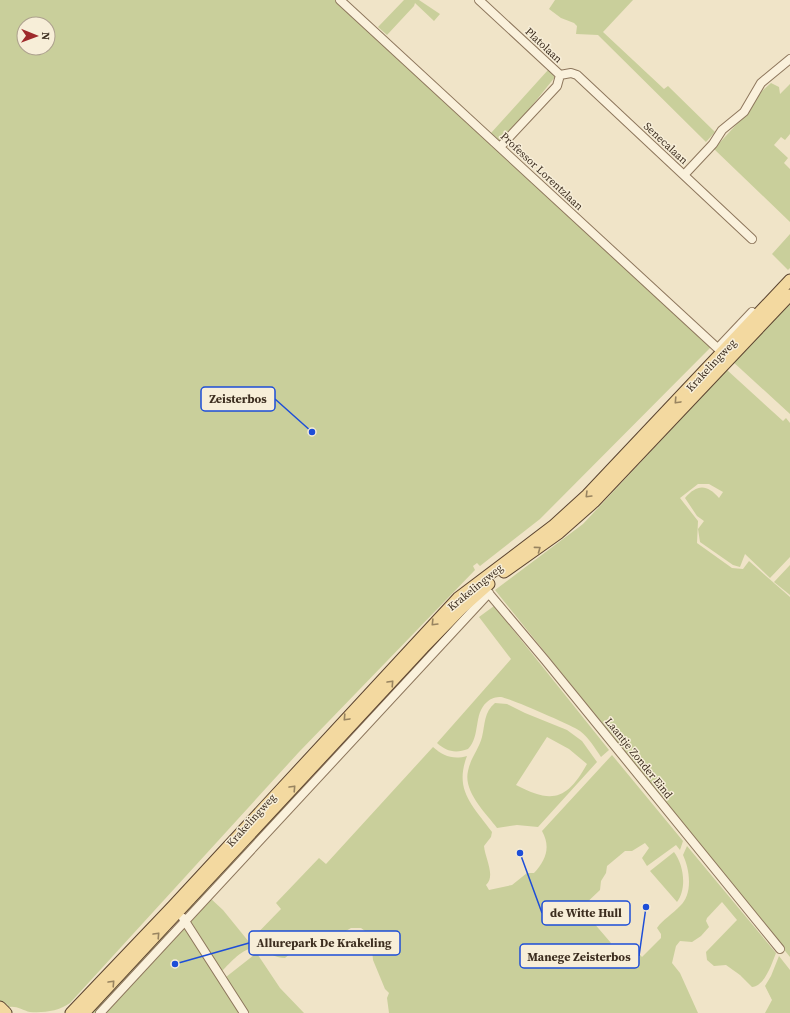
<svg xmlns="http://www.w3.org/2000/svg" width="790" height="1013" font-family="'Source Serif 4',serif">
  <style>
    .green { fill: #c9cf9b; fill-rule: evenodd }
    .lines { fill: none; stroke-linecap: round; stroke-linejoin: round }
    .minor-casing { stroke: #8d765c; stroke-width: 10 }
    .major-casing { stroke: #5b4430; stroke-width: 13 }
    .minor { stroke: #faf1dc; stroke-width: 8 }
    .major { stroke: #f3d9a0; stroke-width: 11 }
    .oneway { stroke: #988460 }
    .labels { text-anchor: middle; stroke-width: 3; stroke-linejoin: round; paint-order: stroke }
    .street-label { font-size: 11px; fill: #3d2e20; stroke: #f7eed8 }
    .leader { fill: none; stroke: #1d4ed8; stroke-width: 1.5 }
    .callout-dot { fill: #1d4ed8; stroke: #f7eed8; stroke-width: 1.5 }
    .callout { fill: #f7eed8; stroke: #1d4ed8; stroke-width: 1.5 }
    .callout-label { font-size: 12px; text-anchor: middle; font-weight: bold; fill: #3d2e20 }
  </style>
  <rect width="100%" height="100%" fill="#f0e4c8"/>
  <path class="green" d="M0 0H339L712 346 540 519 480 566 477 563 473 566 475 570 299 752 70 1003C59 1011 44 1013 30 1012 22 1010 14 1004 6 1008L8 1005 5 1004 3 1006 0 1003ZM24 24H48V48H24Z
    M404 0H419L440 14 434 21 415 3 414 6 387 35 378 27Z
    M555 0H633L603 32 664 89 668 86 715 132 706 142 598 35 576 34 577 26 574 23 561 18 549 9Z
    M548 70 555 77 502 143 491 133Z
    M771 83 779 87 780 94 790 84V134L785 140 781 137 774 145 788 158 784 163 790 169V222L714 149 745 115 762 91Z
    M790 234V268L788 270 772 254Z
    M790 298V414L731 360Z
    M727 370 783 421 786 418 790 423V557L770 578 745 554 740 567 733 565 700 542 698 529 704 521 697 516 685 498C697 484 707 484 719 498L723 492 709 484H698L680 498 698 521 697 543 732 568 743 569 749 561 790 597V957L495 590 583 524Z
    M790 565V595L774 582Z
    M494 606 609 750 601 757C595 748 589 738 580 731 573 726 509 698 501 697 496 697 491 698 487 702 473 714 481 736 468 749 455 754 446 751 437 743L511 659 479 617Z
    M495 703 507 704 525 713 567 730 582 741 597 762 538 827 517 825 497 828C486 813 463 792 468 771 470 759 479 749 482 737 485 724 484 712 495 703ZM547 737 569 749 587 764C567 800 552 804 516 785Z
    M433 747C443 756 453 760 467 756 454 790 472 805 492 832L491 837 484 846C485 858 496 876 486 885L489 890 512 885 527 873H534C546 860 551 847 542 831L612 755 683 841 680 850 676 845 647 866 642 858 649 848 645 843 632 851H625L607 866 606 873 601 881 600 890 581 908 611 943 601 952 603 958 615 947 619 952 631 945 642 957 661 938V934L657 928C663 919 673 914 680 906 693 894 690 870 683 855L687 846 776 953C772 963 765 986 752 987L740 975 726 965 714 966 707 960 706 952 737 920 722 902 707 918 706 921 709 927 701 936 692 942 680 941 676 946 672 963 680 973 698 1013H389L387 998 389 993 385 989 373 960 371 938 365 931 361 928H351L337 936 309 938 285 958C276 958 271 954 264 950 248 941 232 961 222 971L190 920 209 897 223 910 249 942 281 909 276 903 319 858 326 864Z
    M303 781 307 786 187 914V910Z
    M674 852C684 865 687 889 677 902L650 871Z
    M166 928 171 933 97 1013H91Z
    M184 928 191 935 239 1013H105Z
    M254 955H258L280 988 304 1013H248L226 977Z
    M779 956 790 970V1013H765L772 1000 765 986 771 976Z"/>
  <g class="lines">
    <g class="minor-casing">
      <path id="minor" d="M340 0 726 356
        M479 0 560 75 557 86 500 147
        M560 75 571 73 577 75 752 239
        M684 175 713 144 722 130 744 112 761 83 790 59
        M718 348 752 312
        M486 590 545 660 780 949
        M183 918 244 1013
        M100 1013 489 593"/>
    </g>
    <g class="major-casing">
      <path id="major" d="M504 572 559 533 594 502 790 295
        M0 1007 6 1013
        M71 1013 173 906 458 598 553 526 587 495 790 280
        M84 1013 423 648 462 608 489 584"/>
    </g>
    <use href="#minor" class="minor"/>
    <use href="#major" class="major"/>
  </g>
  <defs><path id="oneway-chevron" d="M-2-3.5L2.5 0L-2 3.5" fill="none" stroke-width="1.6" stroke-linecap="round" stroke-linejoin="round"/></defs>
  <g class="oneway">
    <use href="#oneway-chevron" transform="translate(677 401) rotate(133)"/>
    <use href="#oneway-chevron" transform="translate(588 495) rotate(135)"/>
    <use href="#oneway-chevron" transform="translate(538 549) rotate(-36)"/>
    <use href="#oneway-chevron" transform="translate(434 623) rotate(134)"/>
    <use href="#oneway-chevron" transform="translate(391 683) rotate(-47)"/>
    <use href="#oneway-chevron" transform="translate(346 718) rotate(133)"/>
    <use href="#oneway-chevron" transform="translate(293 788) rotate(-47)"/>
    <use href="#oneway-chevron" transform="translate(157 935) rotate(-47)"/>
    <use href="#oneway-chevron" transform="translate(112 983) rotate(-47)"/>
  </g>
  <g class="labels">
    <g class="street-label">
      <text transform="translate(544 45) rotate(43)" y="4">Platolaan</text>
      <text transform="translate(666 143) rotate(43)" y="4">Senecalaan</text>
      <text transform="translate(542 171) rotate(43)" y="4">Professor Lorentzlaan</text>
      <text transform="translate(711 365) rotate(-47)" y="4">Krakelingweg</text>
      <text transform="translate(475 587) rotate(-39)" y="4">Krakelingweg</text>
      <text transform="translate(639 758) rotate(51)" y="4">Laantje Zonder Eind</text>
      <text transform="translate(251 820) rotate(-48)" y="4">Krakelingweg</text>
    </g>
  </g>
  <path class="leader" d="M312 432L275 399M520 853L542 913M175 964L249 943M646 907L639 956"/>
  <g class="callout-dot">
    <circle cx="312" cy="432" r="4"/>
    <circle cx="520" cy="853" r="4"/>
    <circle cx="175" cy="964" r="4"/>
    <circle cx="646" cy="907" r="4"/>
  </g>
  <g class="callout">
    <rect x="201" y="387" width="74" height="24" rx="4"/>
    <rect x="542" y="901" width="88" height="24" rx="4"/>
    <rect x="249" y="931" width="151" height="24" rx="4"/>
    <rect x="520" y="944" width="119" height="24" rx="4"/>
  </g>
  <g class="callout-label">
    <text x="238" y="403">Zeisterbos</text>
    <text x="586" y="917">de Witte Hull</text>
    <text x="324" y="947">Allurepark De Krakeling</text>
    <text x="579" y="961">Manege Zeisterbos</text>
  </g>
  <g transform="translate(36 36) rotate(91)"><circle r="19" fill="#f7eed8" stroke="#ada18e"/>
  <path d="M0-3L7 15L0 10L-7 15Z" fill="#9e2a2b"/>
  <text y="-6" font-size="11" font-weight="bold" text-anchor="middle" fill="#3d2e20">N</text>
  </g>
</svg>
